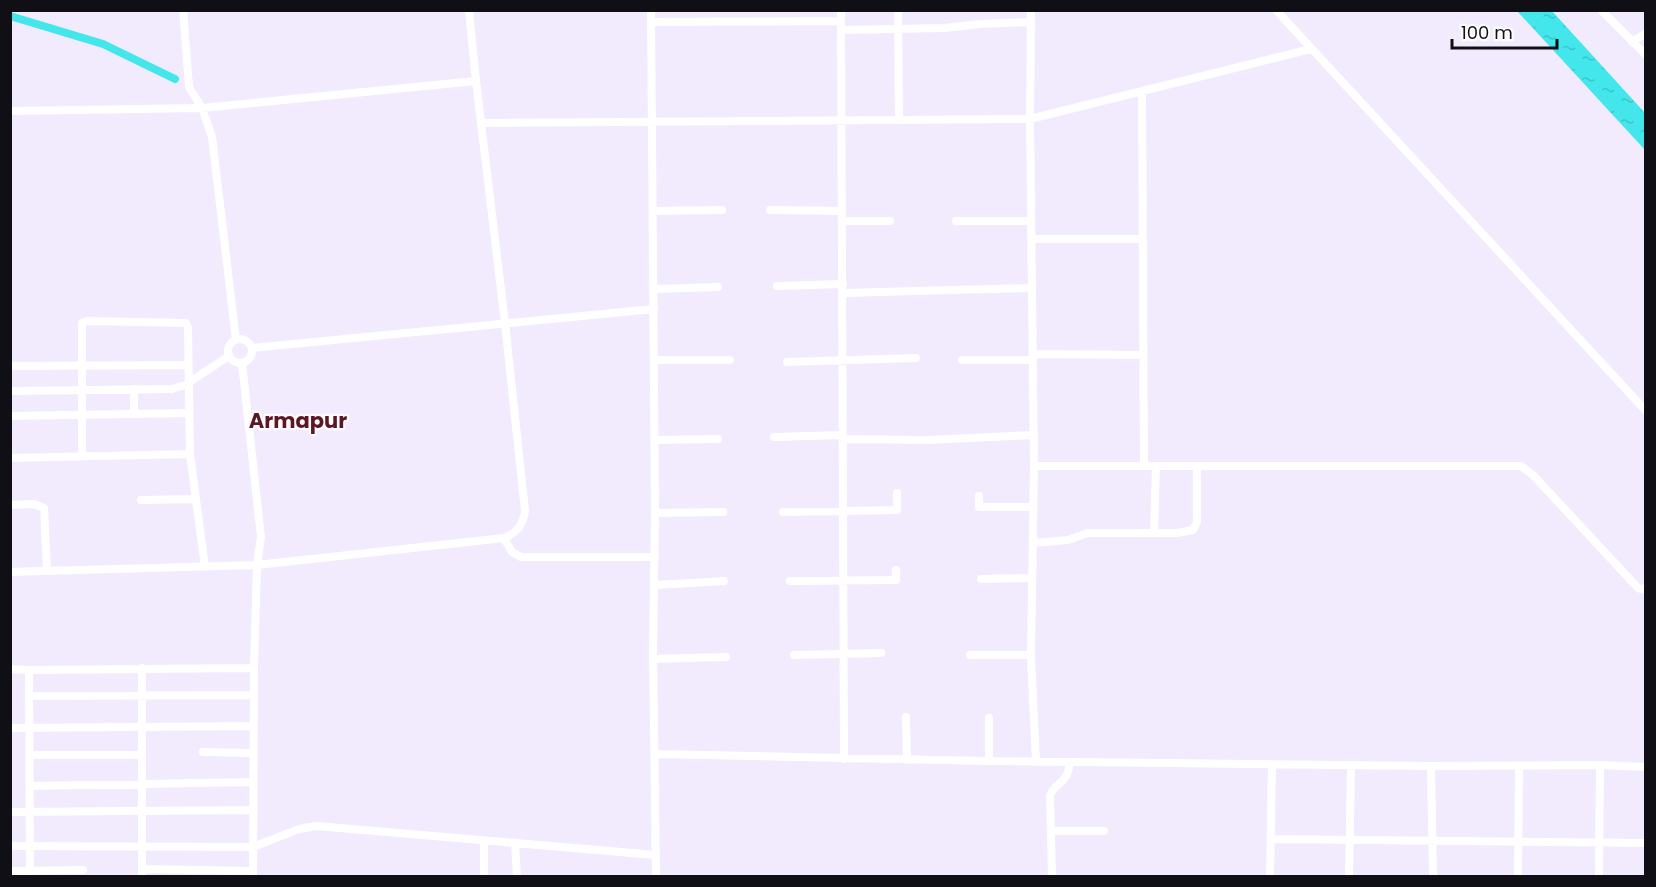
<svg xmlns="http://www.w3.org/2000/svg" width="1656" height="887" font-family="Poppins,sans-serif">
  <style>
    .water { fill: url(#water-ripples) }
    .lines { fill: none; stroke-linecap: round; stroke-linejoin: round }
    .canal { stroke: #43e6eb; stroke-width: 8 }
    .minor { stroke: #fff; stroke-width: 8 }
    .labels { text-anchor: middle; stroke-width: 4.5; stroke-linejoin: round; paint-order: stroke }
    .district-label { font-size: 21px; font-weight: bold; fill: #5c1726; stroke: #fcfcfc }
  </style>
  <defs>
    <pattern id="water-ripples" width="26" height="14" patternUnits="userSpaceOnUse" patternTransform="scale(1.5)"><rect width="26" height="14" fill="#43e6eb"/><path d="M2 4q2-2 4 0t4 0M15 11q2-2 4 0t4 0" fill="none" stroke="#3ac4c9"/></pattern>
  </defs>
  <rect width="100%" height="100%" fill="#f1ebfd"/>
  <path class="water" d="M1517 11H1552L1645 113V150Z"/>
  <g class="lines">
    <path class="canal" d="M10 16 103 44 175 79"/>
    <path class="minor" d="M183 10 189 87 202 108 212 137 236 340
      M651 10 655 513 653 651 656 876
      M841 10 844 759
      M898 10 899 120
      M1031 10 1030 119 1034 466 1031 655 1036 762
      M1276 10 1646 411
      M1601 10 1646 55
      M651 22 841 21
      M841 30 944 28 980 24 1031 22
      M1632 42 1646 33
      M1142 92 1144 466
      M10 111 202 108 476 81
      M481 123 1030 119 1311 49
      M770 210 842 211
      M653 211 722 210
      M843 221H890
      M956 221H1031
      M1031 239H1143
      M777 286 843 284
      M653 289 718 287
      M843 293 1032 288
      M228 351a12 12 0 1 1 24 0a12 12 0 1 1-24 0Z
      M252 348 654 309
      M1033 354 1144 355
      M654 360H730
      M962 360H1033
      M787 362 916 358
      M242 363 261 537 257 565 254 668 253 876
      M10 366 188 365
      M134 389V414
      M10 391 172 389 185 385 229 356
      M10 416 189 413
      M774 437 843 435
      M843 439 927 440 1034 435
      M654 440 718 439
      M82 456V323L88 321 186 323 188 328 190 454 205 567
      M10 458 190 454
      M1034 466H1521L1533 475 1638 588 1646 590
      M979 496V507H1033
      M141 500 196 499
      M10 505 34 504 44 508 47 571
      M783 512 897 510V493
      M655 513 723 512
      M1154 533 1156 466
      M504 538 512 552 521 557H655
      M1033 543 1068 540 1088 533H1177L1193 530 1197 522V466
      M10 572 257 565 504 538C517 533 523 525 525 511L505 323 476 81 469 10
      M981 579 1032 578
      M790 581 896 580V570
      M655 585 724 581
      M794 655 881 653
      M970 655H1031
      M653 659 726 657
      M10 669 29 670 254 668
      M29 670 30 876
      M29 696 254 695
      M906 717 907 760
      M989 718V761
      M10 728 253 726
      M203 752 253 753
      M655 754 989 761 1431 766 1600 765 1646 767
      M30 755H142
      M1431 766 1433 876
      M30 786 253 782
      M10 812 253 810
      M1052 831H1104
      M1271 839 1646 843
      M515 844 517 876
      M10 846 253 847 299 829 316 826 656 855
      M142 869 253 871
      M10 871 83 870
      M142 876V668
      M484 876V841
      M1052 876 1050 796C1055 780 1067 787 1070 762
      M1270 876 1272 765
      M1349 876 1351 765
      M1518 876 1519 766
      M1599 876 1600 765"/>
  </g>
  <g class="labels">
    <g class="district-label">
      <text x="298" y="428">Armapur</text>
    </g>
  </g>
  <rect width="1656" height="887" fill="none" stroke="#110f16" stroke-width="24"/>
  <path d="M1452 39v9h105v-9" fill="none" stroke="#110f16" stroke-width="3"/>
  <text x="1461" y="39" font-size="18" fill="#110f16" stroke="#fcfcfc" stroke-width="4.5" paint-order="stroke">100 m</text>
</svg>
